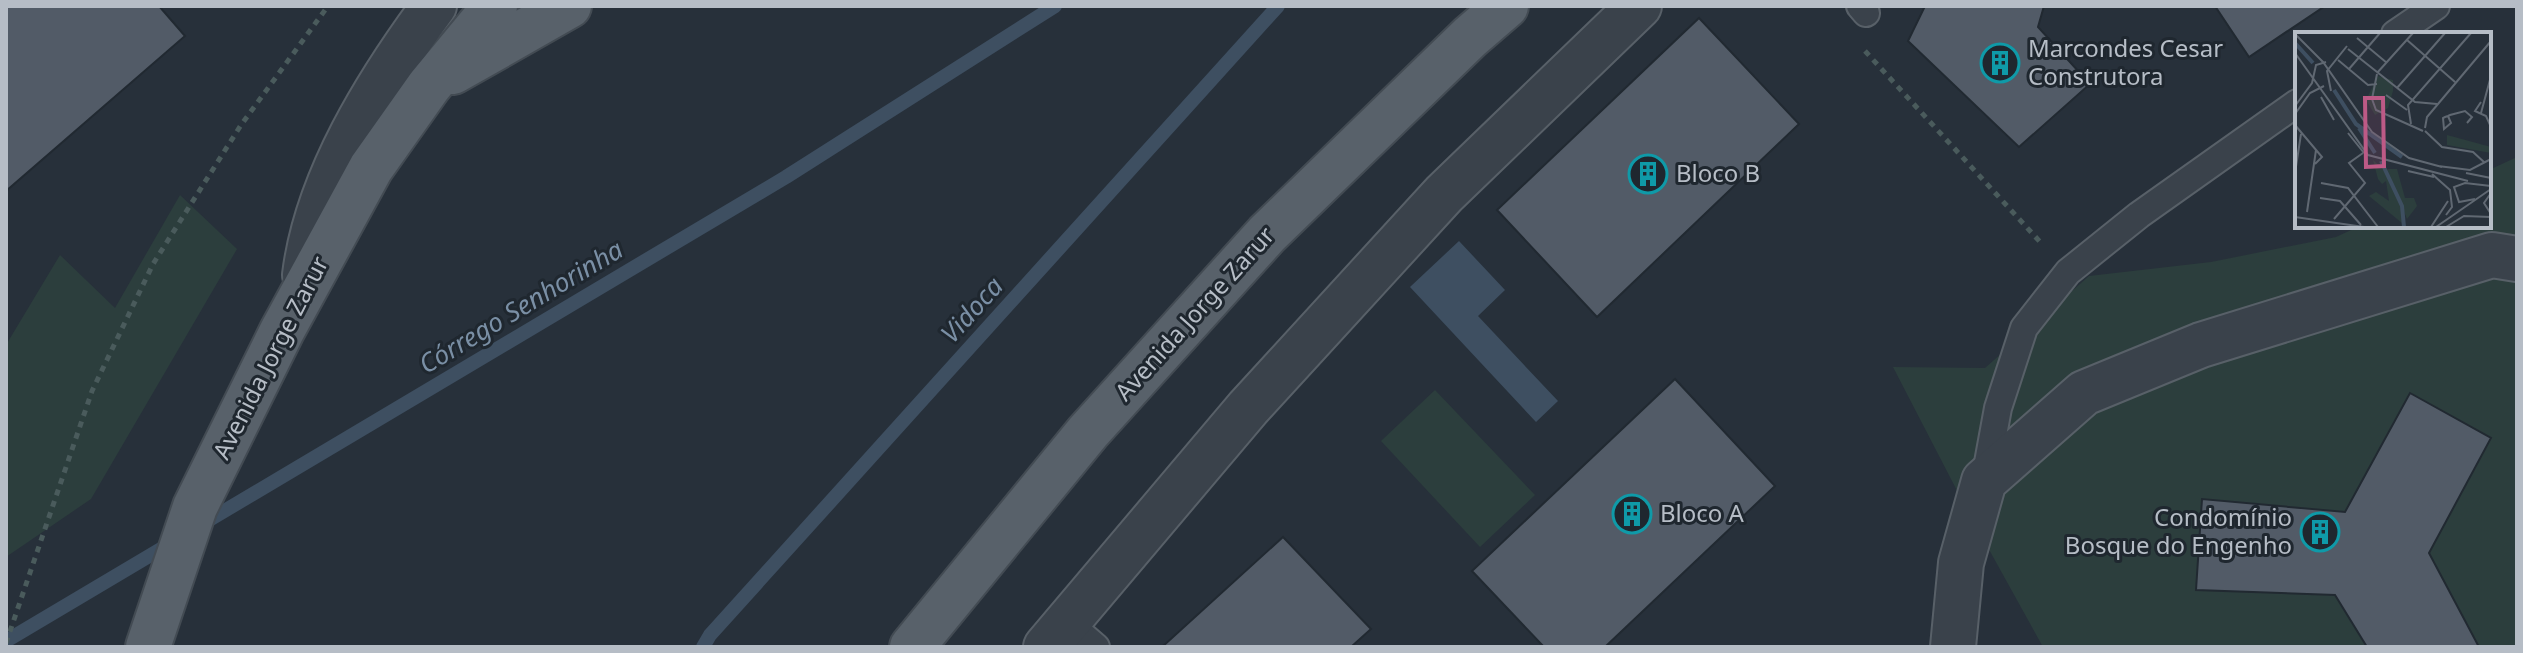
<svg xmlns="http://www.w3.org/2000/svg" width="2523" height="653" font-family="'Noto Sans',sans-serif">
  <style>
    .green { fill: #2c3e3d }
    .water { fill: #3e4f61 }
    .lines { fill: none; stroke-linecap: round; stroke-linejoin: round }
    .stream { stroke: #3e4f61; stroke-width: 14 }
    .building { fill: #525b67; stroke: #212931; stroke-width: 2 }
    .service-casing { stroke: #586068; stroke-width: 30 }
    .minor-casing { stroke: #586068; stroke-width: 48 }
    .primary-casing { stroke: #434b53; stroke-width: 48 }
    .path { stroke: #4a5b5c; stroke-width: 5; stroke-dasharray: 6 6; stroke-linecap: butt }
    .service { stroke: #3a424b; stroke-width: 26 }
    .minor { stroke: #3a424b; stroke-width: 44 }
    .primary { stroke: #58616a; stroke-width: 44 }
    .labels { text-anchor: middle; stroke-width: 6; stroke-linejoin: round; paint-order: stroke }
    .poi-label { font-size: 24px; fill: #b6bdc6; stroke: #1f272f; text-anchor: start }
    .street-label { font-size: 24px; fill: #b6bdc6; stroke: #1f272f }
    .water-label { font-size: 26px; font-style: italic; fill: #7a8fa5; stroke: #1f272f }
    .inset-river { fill: none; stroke: #3e4f61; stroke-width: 4 }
    .inset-road { fill: none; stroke: #606872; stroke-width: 2 }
    .view { fill: #bd5a86; fill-opacity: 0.15; stroke: #bd5a86; stroke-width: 4 }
    .inset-edge { fill: none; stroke: #b6bdc6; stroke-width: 4 }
  </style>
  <rect width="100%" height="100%" fill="#27303a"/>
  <path class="green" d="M2517 157V647H2043L1966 508 1893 367 1985 368 2089 276 2211 262 2336 237 2360 226H2489V170Z
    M180 195 237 249 91 499 6 557V345L60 255 115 308Z
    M1435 390 1535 495 1480 547 1381 441Z"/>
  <path class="water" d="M1459 241 1505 290 1478 316 1558 401 1536 422 1410 287Z"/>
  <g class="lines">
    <path class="stream" d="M199 526 786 177 1055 6
      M6 641 171 543
      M703 647 710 635 1278 6"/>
  </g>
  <path class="building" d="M6 6H159L185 36 6 191Z
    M1925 6H2044L2038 27 2090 84 2019 147 1908 41Z
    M2215 6H2325L2249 57Z
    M1699 18 1799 124 1597 317 1497 210Z
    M1675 379 1775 486 1605 647H1544L1472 571Z
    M2410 393 2491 438 2429 553 2479 647H2367L2335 595 2196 590 2202 499 2345 512Z
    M1283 537 1371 629 1351 647H1162Z"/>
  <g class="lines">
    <g class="service-casing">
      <path id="service" d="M1860 6 1866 13
        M2395 34 2436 6
        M1985 479 1998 408 2024 328 2068 272 2139 215 2297 103
        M1066 621 1096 647"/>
    </g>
    <g class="minor-casing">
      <path id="minor" d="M305 275C317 179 377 83 434 6
        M1046 647 1248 408 1444 194 1639 6
        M1953 647 1961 563 1984 481 2084 393 2201 345 2492 255 2517 259"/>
    </g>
    <g class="primary-casing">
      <path id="primary" d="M453 72 569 6
        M148 647 195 507 282 331 371 168 429 86 495 6
        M912 647 1088 432 1267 234 1470 37 1506 6"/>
    </g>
    <path class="path" d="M1865 51 2042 244
      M6 643 92 391 153 264 241 125 328 6"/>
    <use href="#service" class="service"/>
    <use href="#minor" class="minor"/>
    <use href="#primary" class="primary"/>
  </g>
  <defs>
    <g id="building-ring" transform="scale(2)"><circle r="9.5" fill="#1f272f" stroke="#0f9aa8" stroke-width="1.5"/><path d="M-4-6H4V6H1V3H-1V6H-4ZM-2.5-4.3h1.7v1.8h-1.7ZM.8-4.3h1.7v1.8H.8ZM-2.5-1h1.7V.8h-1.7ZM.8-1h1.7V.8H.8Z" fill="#0f9aa8"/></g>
  </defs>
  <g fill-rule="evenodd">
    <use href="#building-ring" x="2000" y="63"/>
    <use href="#building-ring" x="1648" y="174"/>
    <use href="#building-ring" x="1632" y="514"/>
    <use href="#building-ring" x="2320" y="532"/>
  </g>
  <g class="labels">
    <g class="poi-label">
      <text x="2028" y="57">Marcondes Cesar<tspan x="2028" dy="28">Construtora</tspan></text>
      <text x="1676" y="182">Bloco B</text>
      <text x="1660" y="522">Bloco A</text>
      <text x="2292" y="526" text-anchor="end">Condomínio<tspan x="2292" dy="28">Bosque do Engenho</tspan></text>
    </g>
    <g class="street-label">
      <text transform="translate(1195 314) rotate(-48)" y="8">Avenida Jorge Zarur</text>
      <text transform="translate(271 358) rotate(-63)" y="8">Avenida Jorge Zarur</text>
    </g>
    <g class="water-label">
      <text transform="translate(521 307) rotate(-31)" y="9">Córrego Senhorinha</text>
      <text transform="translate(972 310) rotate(-48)" y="9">Vidoca</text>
    </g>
  </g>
  <g transform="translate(2295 32)">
    <rect width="196" height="196" fill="#27303a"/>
    <path d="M83 44 98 48V59L93 76 80 83 71 68ZM152 103 196 115V121L152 113ZM78 128 89 138 107 177V191L74 164 81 160 94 169 91 149 87 152 83 147ZM92 137H102L110 166H119L122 174 112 187Z" fill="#2c3e3d"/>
    <path class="inset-river" d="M0 11 18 31M39 58 61 92 107 125M64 96 80 121M86 129 107 174 109 195"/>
    <path class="inset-road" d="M0 2 28 30 77 100 114 126 147 135M62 6 92 31M112 8 160 50M53 17 120 70 142 72M0 21 73 123 173 149M43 28 73 53 82 52M54 37 85 1M82 41 118 1M82 42 77 67 81 78 128 99M102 56 150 1M36 59 32 39 52 14M91 63 112 78M26 65 39 88M186 70 180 79 191 84 196 95M0 74 17 51 21 33 31 30M186 81 196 44M0 82 15 61 29 54M153 84 156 91 149 97 148 86 150 85 153 84 155 83 170 79 177 85 172 91M116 92 113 73 176 1M0 93 27 125 20 132M130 96 132 85 196 9M130 99 147 115 178 120 190 131M53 101 69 121M143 134 175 138 196 127M113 139 139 145M0 141 6 102M171 141 196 146M137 142 155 158 157 175 151 183M26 151 53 156 83 195M196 161 189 171 196 182M25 166 45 169 66 193M180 167 164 170 159 155 170 151 196 154M12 180 21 118M0 185 69 195M39 187 70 151 54 131 68 121M136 195 153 169M141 195 196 157M151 195 169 184 196 185"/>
    <path class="view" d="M70 66H88L89 134 71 135Z"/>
    <rect width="196" height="196" class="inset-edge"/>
  </g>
  <rect width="2523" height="653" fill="none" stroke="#b6bdc6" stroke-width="16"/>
</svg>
